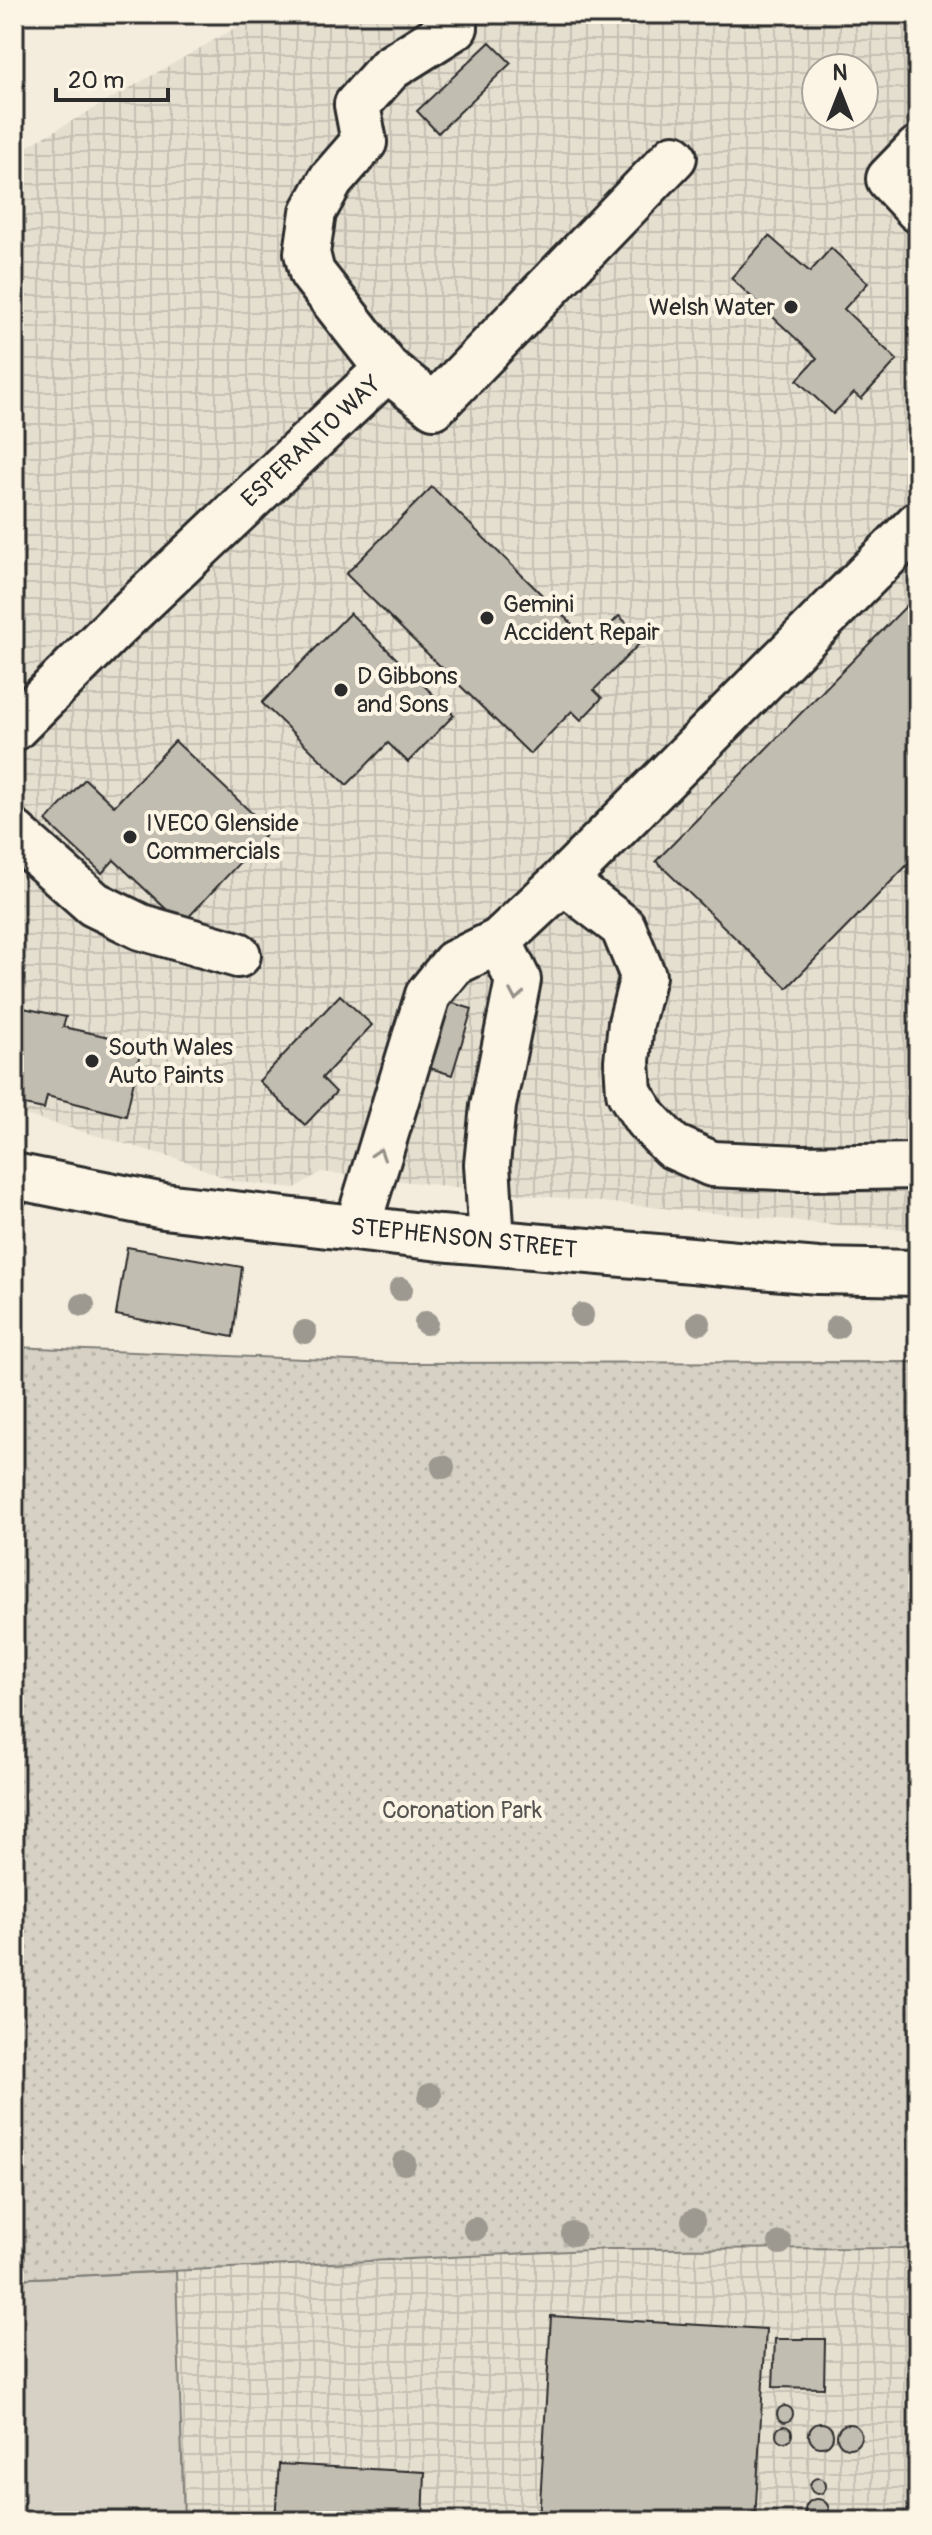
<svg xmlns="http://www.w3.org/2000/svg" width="932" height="2535" font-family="Pangolin,sans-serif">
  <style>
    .industrial { fill: url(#industrial-grid); fill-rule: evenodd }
    .grass { fill: #d6d1c4; stroke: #807e78; stroke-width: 2 }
    .park { fill: url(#park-dots); stroke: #807e78; stroke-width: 2 }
    .building { fill: #c2bdb1; stroke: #2b2b2b; stroke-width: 2 }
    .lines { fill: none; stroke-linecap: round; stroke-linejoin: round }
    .minor-casing { stroke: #2b2b2b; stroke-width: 50 }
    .minor { stroke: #fcf5e5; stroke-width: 44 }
    .tree { fill: #9d9990 }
    .oneway { stroke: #949088 }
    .poi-dot { fill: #2b2b2b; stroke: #fcf5e5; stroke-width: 3 }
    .labels { text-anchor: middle; stroke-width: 8; stroke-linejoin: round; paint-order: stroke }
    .poi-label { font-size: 24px; fill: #2b2b2b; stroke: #fcf5e5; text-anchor: start }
    .street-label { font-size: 24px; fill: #2b2b2b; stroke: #fcf5e5 }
    .park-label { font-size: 24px; fill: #565451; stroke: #fcf5e5 }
  </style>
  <defs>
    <pattern id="industrial-grid" width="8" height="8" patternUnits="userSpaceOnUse" patternTransform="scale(2)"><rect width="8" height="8" fill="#e5dfd0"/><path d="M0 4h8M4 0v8" fill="none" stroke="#c5c0b3"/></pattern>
    <pattern id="park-dots" width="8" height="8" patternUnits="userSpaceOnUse" patternTransform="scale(2)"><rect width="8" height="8" fill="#d6d1c4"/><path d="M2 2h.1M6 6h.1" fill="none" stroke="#b8b4a9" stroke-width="1.8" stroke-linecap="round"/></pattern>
  </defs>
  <rect width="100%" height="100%" fill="#f4edde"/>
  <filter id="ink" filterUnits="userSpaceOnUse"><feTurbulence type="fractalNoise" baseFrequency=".0125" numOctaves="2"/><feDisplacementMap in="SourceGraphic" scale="16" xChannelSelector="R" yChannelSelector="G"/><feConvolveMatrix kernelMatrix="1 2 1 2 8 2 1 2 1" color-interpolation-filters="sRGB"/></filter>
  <g filter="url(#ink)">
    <path class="industrial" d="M260 14H918V1230L848 1226 509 1193 321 1172 295 1188 232 1181 182 1160 14 1112V154ZM816 68H864V116H816Z
      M918 2248V2521H184L176 2271 609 2249Z"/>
    <path class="grass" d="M176 2271 184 2521H14V2279Z"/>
    <path class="park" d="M14 1347 399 1363 918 1362V2248L609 2249 14 2279Z"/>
    <path class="building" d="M490 42 511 63 438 133 417 111Z
      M769 236 810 272 831 248 868 283 844 309 897 360 861 399 854 393 833 414 797 380 817 358 731 278Z
      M432 487 592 644 619 616 644 639 594 690 602 698 581 720 572 711 530 754 346 574Z
      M918 594V854L787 988 656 861Z
      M350 613 454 715 408 762 388 743 347 785 262 703Z
      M175 741 270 830 182 924 114 860 102 873 46 821 85 779 114 806Z
      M340 995 372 1025 322 1078 336 1092 305 1125 259 1081Z
      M449 1002 472 1009 452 1075 430 1068Z
      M14 1006 66 1017 63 1027 142 1044 126 1116 47 1096 44 1109 14 1103Z
      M127 1247 242 1267 233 1337 116 1315Z
      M551 2316 766 2329 755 2521H539Z
      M775 2339H825L824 2388 773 2387Z
      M777 2414a8 8 0 1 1 16 0a8 8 0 1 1-16 0Z
      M809 2435a12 12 0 1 1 24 0a12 12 0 1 1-24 0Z
      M837 2436a12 12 0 1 1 24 0a12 12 0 1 1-24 0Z
      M776 2434a8 8 0 1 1 16 0a8 8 0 1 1-16 0Z
      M279 2464 425 2472 423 2521H275Z
      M810 2486a8 8 0 1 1 16 0a8 8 0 1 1-16 0Z
      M805 2511a12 12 0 1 1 24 0a12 12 0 1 1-24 0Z"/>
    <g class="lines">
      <g class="minor-casing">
        <path id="minor" d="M918 149 889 179 918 210
          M387 369 312 273 307 253 313 212 331 180 364 142 357 105 390 68 455 27
          M14 728 118 624 387 369 434 406 674 157
          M14 833 94 904 141 927 238 955
          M563 881 623 927 643 976 631 1023 627 1061 629 1092 646 1119 672 1146 712 1164 801 1168 918 1166
          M499 941 563 881 918 524
          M14 1176 164 1206 440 1238 818 1271 918 1273
          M357 1228 428 995 454 963 499 941 518 980 493 1106 487 1164 492 1242"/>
      </g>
      <use href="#minor" class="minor"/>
    </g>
    <g class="tree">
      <circle cx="401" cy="1289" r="12"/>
      <circle cx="83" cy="1305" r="12"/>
      <circle cx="582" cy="1315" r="12"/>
      <circle cx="426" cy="1323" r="12"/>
      <circle cx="699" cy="1323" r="12"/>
      <circle cx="837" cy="1327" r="12"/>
      <circle cx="305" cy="1332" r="12"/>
      <circle cx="443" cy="1467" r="12"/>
      <circle cx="430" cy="2095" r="12"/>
      <circle cx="404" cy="2163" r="12"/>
      <circle cx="693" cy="2221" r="12"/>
      <circle cx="475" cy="2229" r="12"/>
      <circle cx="573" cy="2234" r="12"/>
      <circle cx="780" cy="2243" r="12"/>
    </g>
    <defs><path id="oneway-chevron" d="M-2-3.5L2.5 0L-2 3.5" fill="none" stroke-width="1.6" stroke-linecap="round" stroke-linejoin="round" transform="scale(2)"/></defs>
    <g class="oneway">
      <use href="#oneway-chevron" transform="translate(516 995) rotate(100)"/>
      <use href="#oneway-chevron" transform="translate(379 1154) rotate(-72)"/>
    </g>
  </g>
  <g class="poi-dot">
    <circle cx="791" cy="307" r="8"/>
    <circle cx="487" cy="618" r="8"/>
    <circle cx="341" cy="690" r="8"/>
    <circle cx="130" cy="837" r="8"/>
    <circle cx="92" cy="1061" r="8"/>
  </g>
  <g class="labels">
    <g class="poi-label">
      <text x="775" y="315" text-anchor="end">Welsh Water</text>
      <text x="503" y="612">Gemini<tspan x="503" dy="28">Accident Repair</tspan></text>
      <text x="357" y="684">D Gibbons<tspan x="357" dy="28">and Sons</tspan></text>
      <text x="146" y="831">IVECO Glenside<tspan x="146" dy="28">Commercials</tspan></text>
      <text x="108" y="1055">South Wales<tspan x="108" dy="28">Auto Paints</tspan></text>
    </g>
    <g class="street-label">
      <text transform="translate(311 441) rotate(-43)" y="8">ESPERANTO WAY</text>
      <text transform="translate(464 1238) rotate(6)" y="8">STEPHENSON STREET</text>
    </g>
    <g class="park-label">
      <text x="462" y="1818">Coronation Park</text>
    </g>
  </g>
  <rect width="932" height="2535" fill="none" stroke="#fcf5e5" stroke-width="48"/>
  <rect x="24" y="24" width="884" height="2487" fill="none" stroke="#2b2b2b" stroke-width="3" filter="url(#ink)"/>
  <g transform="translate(840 92)"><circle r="38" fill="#fcf5e5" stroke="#a8a49b" stroke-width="2"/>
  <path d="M0-6L14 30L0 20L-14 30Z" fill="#2b2b2b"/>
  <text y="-12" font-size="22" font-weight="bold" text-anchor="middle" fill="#2b2b2b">N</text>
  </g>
  <path d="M56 88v12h112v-12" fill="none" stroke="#2b2b2b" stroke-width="4"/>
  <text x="68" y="88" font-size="24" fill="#2b2b2b" stroke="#fcf5e5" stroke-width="6" paint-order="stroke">20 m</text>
</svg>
